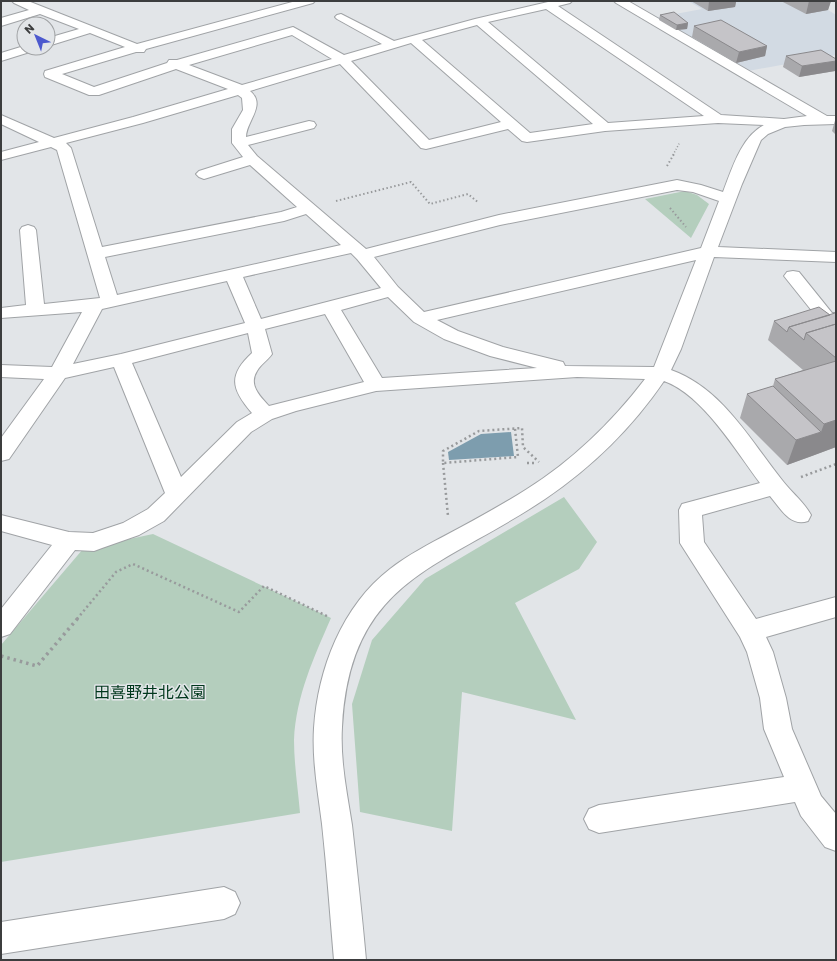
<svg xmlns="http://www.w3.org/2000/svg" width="837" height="961" font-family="Poppins,'Noto Sans JP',sans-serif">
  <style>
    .built { fill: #d2dae3 }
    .green { fill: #b4cebd }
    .water { fill: #7d9dae }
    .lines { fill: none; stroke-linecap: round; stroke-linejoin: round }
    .minor-casing { stroke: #a0a3a6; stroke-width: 2 }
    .path-far3 { stroke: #989a9c; stroke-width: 1.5; stroke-dasharray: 1 2; stroke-linecap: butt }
    .path-far2 { stroke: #989a9c; stroke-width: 2; stroke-dasharray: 1.5 2.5; stroke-linecap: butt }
    .path-far1 { stroke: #989a9c; stroke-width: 2.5; stroke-dasharray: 2 3; stroke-linecap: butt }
    .path { stroke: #989a9c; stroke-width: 3.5; stroke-dasharray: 2.5 4; stroke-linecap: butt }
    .minor { fill: #fff; fill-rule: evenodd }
    .wall { fill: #a9a9ac }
    .shaded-wall { fill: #8a898c }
    .building { fill: #c5c4c8; stroke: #8a898c }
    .labels { text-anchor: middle; stroke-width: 3; stroke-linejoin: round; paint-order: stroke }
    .near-park-label { font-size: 16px; fill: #00371c; stroke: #e2e5e8 }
  </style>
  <rect width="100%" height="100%" fill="#e2e5e8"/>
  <path class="built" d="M688 1H814L836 15V55L748 71 654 18 702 9Z"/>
  <path class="green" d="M685 191 697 195 709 204 691 238 645 199Z
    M564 497 597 542 579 569 515 603 576 720 462 692 452 831 360 812 352 704 372 640 425 579Z
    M153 534 331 618C314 657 296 696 294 740 294 764 298 789 300 813L1 862V645L83 549Z"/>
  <path class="water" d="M511 432 514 456 449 460 448 452 481 434Z"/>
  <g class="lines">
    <g class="minor-casing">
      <path id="minor" d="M12 1H28L137 44 296 1H315L313 3 146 49 144 52H136L62 74 94 87 167 63 169 60H177L293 27 344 55 382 44 337 19 335 17 337 15 341 14 394 41 475 19 548 2 572 1 570 3 558 6 721 115 784 119 807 116 616 3 614 1H628L827 116H836V124L804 125 785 127 768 134 761 140 742 184 718 247 836 252V262L714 257 681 349 671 370C722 388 750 440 782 480 791 492 804 502 811 515L808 521C790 527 781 509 770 496L702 515 704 542 756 619 836 597V617L766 637 773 652 786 698 792 729 821 796 836 814V851L825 847 801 816 795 802 599 833 589 829 584 819 589 809 599 805 784 777 764 729 760 698 747 652 740 637 680 543 679 510 682 504 760 483C736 451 703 395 664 381 632 428 592 467 545 499 441 569 350 578 342 727 340 760 347 793 352 825 357 870 362 915 366 960H334C330 915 327 869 322 824 318 792 312 760 314 728 318 669 342 606 390 569 408 555 429 544 450 533 476 519 502 505 527 489 573 460 612 422 645 379L577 377 376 391 296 411 272 419 251 432 164 521 139 535 102 548 94 551 75 550 10 634 1 637V609L52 545 1 531V515L69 532 93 533 123 523 148 509 165 493 114 367 65 378 9 459 1 461V438L44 379 1 377V365L52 367 82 312 1 318V308L26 305 20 230 22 227 28 225 34 227 36 230 44 304 100 298 57 150 51 147 1 160V152L39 142 1 124V115L54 138 133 117 228 89 176 69 99 95H89L45 77 44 74 45 71 125 47 90 33 48 46V38L79 29 40 14 1 26V18L29 10 14 3ZM546 9 704 116 608 123 488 22ZM477 25 593 124 530 133 422 40ZM292 35 332 59 242 85 189 65ZM411 43 501 122 429 140 351 61ZM340 64 421 148 426 149 508 129 522 141 527 142 605 131 718 123 764 125C741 137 732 169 723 192L701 185 677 180 499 215 366 249 257 156 248 145 314 128 316 125 314 122 309 121 246 137C246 121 267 105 250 91ZM238 95 242 98 243 110 232 129V143L243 157 199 171 196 174 199 177 204 179 250 165 297 207 281 212 102 247 71 148 66 143 143 123ZM677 190 693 192 719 201 701 248 424 312 398 287 374 257 500 225ZM306 214 341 245 117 295 105 257 284 221ZM351 253 357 259 381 288 261 319 243 277ZM696 260 654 367 565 366 563 362 503 347 458 331 437 320ZM227 281 245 323 121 354 73 364 102 309ZM388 297 414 322 444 339 490 356 537 368 382 378 341 310ZM325 314 364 382 269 406C260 396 248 385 257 371 261 364 268 360 272 354L265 329ZM248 333 252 353C228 375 231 389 252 413L237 422 181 477 132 363Z
        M24 46V48H35L33 51 1 61V53Z
        M793 271 799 272 832 313H836V325L820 321 784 276 787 272Z
        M224 887 235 892 240 903 235 914 224 919 1 954V922Z"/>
    </g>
    <path class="path-far3" d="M673 155 680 142"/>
    <path class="path-far2" d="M667 166 674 154
      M336 201 411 182 430 204 468 194 479 203
      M670 208 686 227"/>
    <path class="path-far1" d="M515 429 518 457 443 463V451L479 431 522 428 523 447 539 462
      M443 463 448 516
      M527 463H534
      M801 477 836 464
      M77 619 116 572 133 564 239 612 264 586 329 617"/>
    <path class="path" d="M1 656 37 666 78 618"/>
    <use href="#minor" class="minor"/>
  </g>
  <path class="wall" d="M691 1H742L736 2 735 7 708 11Z
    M781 1H831L828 10 806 14Z
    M660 15 688 23 687 29 676 30 659 20Z
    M694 26 767 46 765 56 736 63 692 37Z
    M786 56 836 59V67L835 71 799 77 783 67Z
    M836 117V135L832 131Z
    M836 314V447L787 465 740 418 747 394 773 386 775 379 803 370 768 340 774 321Z"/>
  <path class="shaded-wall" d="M709 1H742L736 2 735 7 708 11Z
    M809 1H831L828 10 806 14Z
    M688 23 687 29 676 30 677 25Z
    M767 46 765 56 736 63 739 52Z
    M836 61V67L835 71 799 77 802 66Z
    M836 420V447L812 456 824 424Z
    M821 432 812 456 787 465 796 440Z"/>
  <path class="building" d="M674 12 688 23 677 25 660 15Z
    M721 20 767 46 739 52 694 26Z
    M821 50 836 59V61L802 66 786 56Z
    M819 307 830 315 789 327 787 332 774 321Z
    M835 313 836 314V324L806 333 804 340 789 327Z
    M836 324V358L806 333Z
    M836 361V420L824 424 775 379Z
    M773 386 821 432 796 440 747 394Z"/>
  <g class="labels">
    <g class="near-park-label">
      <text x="150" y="698">田喜野井北公園</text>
    </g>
  </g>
  <rect width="837" height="961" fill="none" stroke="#3c3d3e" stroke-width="4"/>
  <g transform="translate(36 36) rotate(317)"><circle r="19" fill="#e2e5e8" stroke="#a0a2a4"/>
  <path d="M0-3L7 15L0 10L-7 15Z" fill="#4c59ce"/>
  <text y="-6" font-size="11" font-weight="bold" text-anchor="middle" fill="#3c3d3e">N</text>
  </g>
</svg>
